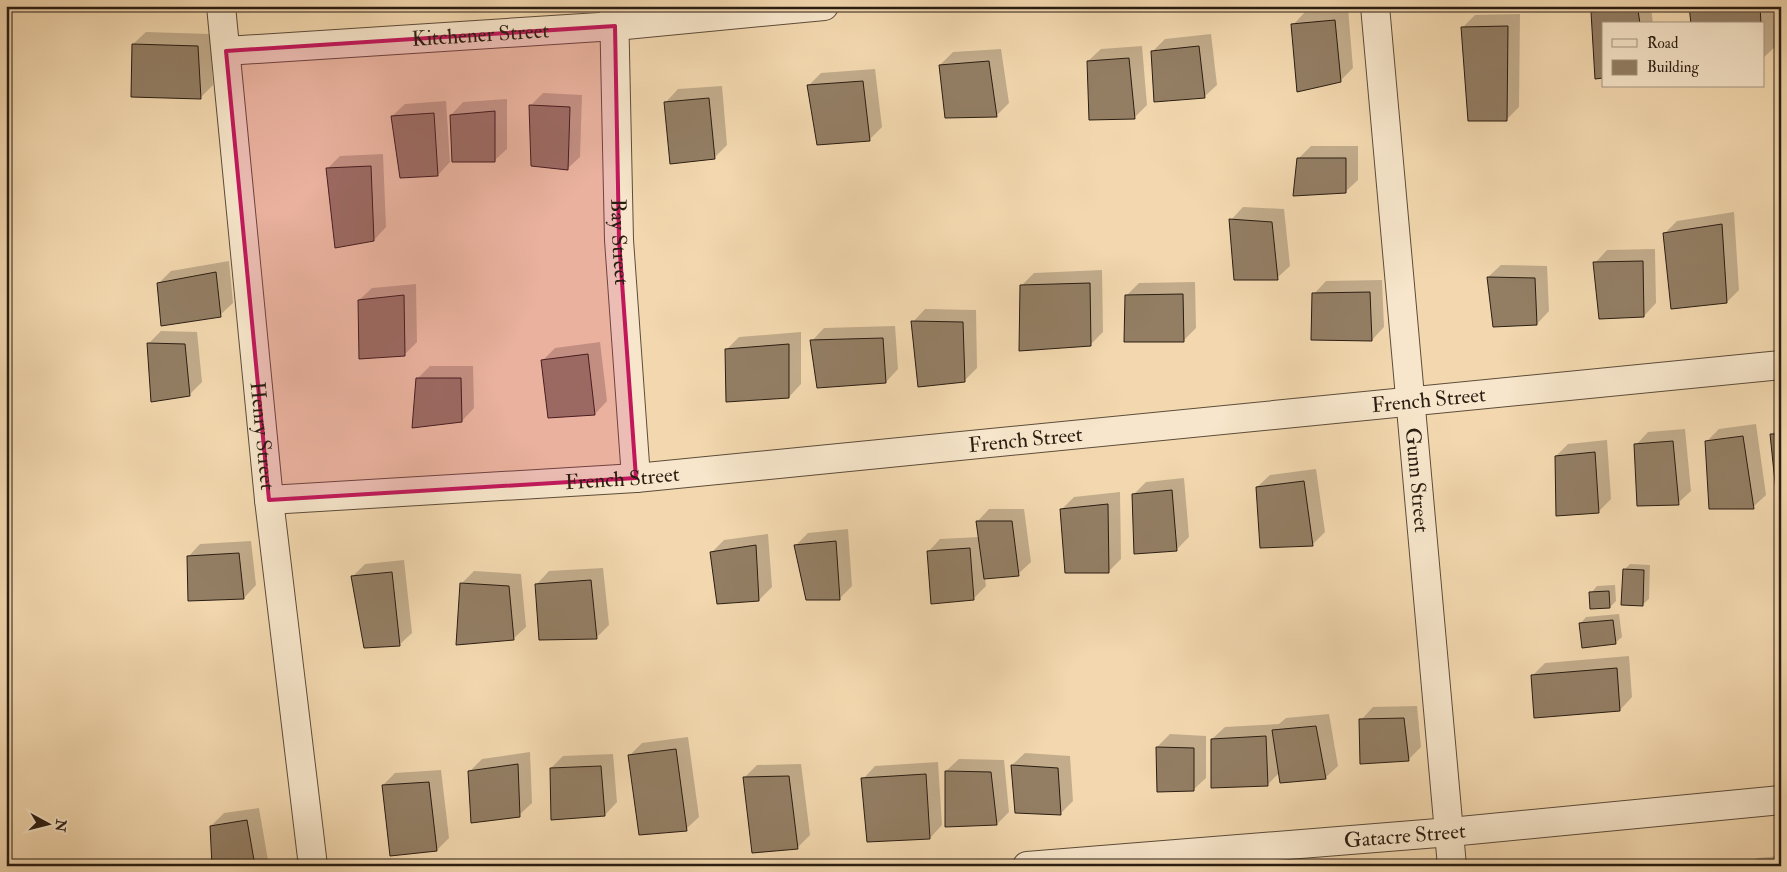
<svg xmlns="http://www.w3.org/2000/svg" width="1787" height="872" font-family="'IM FELL Double Pica',serif">
  <style>
    .shadow { fill: #0003 }
    .building { fill: #937e64; stroke: #2a1d12 }
    .lines { fill: none; stroke-linecap: round; stroke-linejoin: round }
    .street-casing { stroke: #5c4c39; stroke-width: 30 }
    .street { stroke: #f7e6cb; stroke-width: 28 }
    .marked { fill: #c2185b; fill-opacity: 0.2; stroke: #c2185b; stroke-width: 4; stroke-linejoin: round }
    .labels { text-anchor: middle; stroke-width: 5; stroke-linejoin: round; paint-order: stroke }
    .street-label { font-size: 21px; fill: #2a1d12; stroke: #f7e6cb }
  </style>
  <rect width="100%" height="100%" fill="#f3d8af"/>
  <filter id="stains"><feTurbulence type="fractalNoise" baseFrequency=".004" numOctaves="4"/><feColorMatrix values="0 0 0 0 .2 0 0 0 0 .09 0 0 0 0 .02 0 0 0 .5 -.17"/></filter>
  <radialGradient id="worn" r=".72"><stop offset=".6" stop-color="#630" stop-opacity="0"/><stop offset="1" stop-color="#630" stop-opacity=".3"/></radialGradient>
  <path class="shadow" d="M1599 6H1651L1653 24H1603V77L1596 78 1592 13Z
    M1690 6H1773L1776 46 1763 58V24H1692Z
    M1348 8 1353 68 1340 81 1293 25 1305 12Z
    M1520 14 1519 107 1506 120 1463 27 1475 15Z
    M146 32 210 34 213 85 201 97 133 44Z
    M1211 34 1217 85 1204 97 1152 52 1165 39Z
    M1142 46 1147 105 1134 118 1088 61 1101 49Z
    M1001 49 1009 103 996 116 940 65 953 52Z
    M875 69 882 127 869 140 809 85 821 73Z
    M722 86 727 145 714 158 666 102 678 89Z
    M543 93 582 95 580 157 567 169 530 106Z
    M507 99V149L494 161 451 115 463 102Z
    M446 101 450 162 438 175 392 116 405 104Z
    M1311 146H1358V180L1345 192 1298 159Z
    M383 154 386 227 374 240 328 168 340 156Z
    M1243 207 1284 209 1290 266 1277 278 1231 220Z
    M1734 212 1739 290 1727 302 1664 234 1677 221Z
    M1655 249 1656 303 1644 316 1595 263 1607 250Z
    M229 261 233 303 220 315 158 284 171 271Z
    M1501 265 1547 266 1549 311 1537 324 1488 277Z
    M1102 270 1103 332 1090 345 1021 286 1034 273Z
    M1382 280 1384 327 1372 340 1314 294 1326 281Z
    M1195 282 1196 328 1183 341 1126 296 1139 283Z
    M416 284 417 342 404 355 359 300 372 288Z
    M925 309 976 310 977 368 965 380 913 322Z
    M895 326 898 369 886 382 812 341 824 328Z
    M161 331 197 332 202 382 189 395 148 344Z
    M801 332V384L789 397 726 350 739 337Z
    M600 342 607 401 595 414 543 360 555 348Z
    M430 366H473L474 408 462 421 417 379Z
    M1756 424 1766 495 1753 507 1706 442 1719 429Z
    M1781 425V500L1772 434Z
    M1685 429 1691 491 1678 503 1636 445 1648 432Z
    M1607 440 1611 499 1599 511 1556 456 1568 444Z
    M1316 469 1325 532 1312 545 1257 487 1270 475Z
    M1184 478 1189 537 1176 550 1133 495 1146 482Z
    M1120 492 1121 559 1108 572 1062 509 1074 497Z
    M989 509H1024L1031 562 1018 574 985 578 986 586 973 599 928 552 940 539 979 537 977 522Z
    M848 529 852 586 839 599 796 545 808 533Z
    M768 534 772 587 759 600 712 552 724 540Z
    M251 541 256 585 244 598 188 557 200 544Z
    M404 560 412 633 399 645 353 576 365 564Z
    M1630 564 1650 565 1649 599 1642 605 1624 570Z
    M603 568 609 625 597 637 537 584 549 571Z
    M474 571 521 574 526 627 513 639 462 583Z
    M1615 585 1616 601 1610 607 1591 593 1597 586Z
    M1619 614 1622 637 1615 643 1580 624 1586 617Z
    M1629 656 1632 697 1620 710 1532 676 1545 663Z
    M1417 706 1421 747 1408 760 1361 720 1373 707Z
    M1329 714 1338 766 1325 778 1279 773 1267 785 1212 739 1225 727 1279 724 1286 718Z
    M1170 734 1206 736V778L1193 790 1157 747Z
    M688 737 699 817 686 829 630 755 642 743Z
    M530 752 532 803 519 815 470 771 482 759Z
    M1025 753 1070 756 1073 801 1060 814 1017 812 1012 765Z
    M613 754 617 802 605 815 551 768 563 756Z
    M959 759 1004 760 1009 812 997 824 946 771Z
    M938 762 942 825 930 838 863 779 875 766Z
    M801 764 810 835 797 848 744 778 757 765Z
    M441 770 449 838 437 850 383 785 395 773Z
    M259 808 269 866H213L211 826 224 813Z
    M1781 856V866H1749L1757 858Z"/>
  <path class="building" d="M1689 6H1760L1761 24H1691Z
    M1638 10 1640 24H1603V78L1595 79 1591 12Z
    M1335 20 1341 82 1297 92 1291 24Z
    M1508 26 1507 121H1468L1461 27Z
    M132 44 198 46 201 99 131 97Z
    M1199 46 1205 98 1154 102 1151 51Z
    M1129 58 1135 119 1089 120 1087 61Z
    M989 61 997 117 945 118 939 65Z
    M863 81 870 141 817 145 807 85Z
    M709 98 715 159 670 164 664 102Z
    M529 105 570 107 568 170 531 166Z
    M495 111V162H452L450 115Z
    M434 113 438 176 400 178 391 116Z
    M1297 158H1346V193L1293 196Z
    M371 166 374 241 335 248 326 168Z
    M1229 219 1272 222 1278 280H1234Z
    M1722 224 1727 303 1671 309 1663 233Z
    M1643 261 1644 317 1599 319 1593 262Z
    M216 272 221 317 161 326 157 283Z
    M1487 277 1535 278 1537 325 1493 327Z
    M1090 283 1091 346 1019 351 1020 285Z
    M1370 292 1372 341 1311 340 1312 293Z
    M1183 294 1184 342H1124L1125 295Z
    M404 295 405 356 359 359 358 300Z
    M911 321 963 322 965 382 918 387Z
    M883 338 886 383 817 388 810 340Z
    M147 343 185 344 190 396 151 402Z
    M789 344V398L726 402 725 349Z
    M588 354 595 415 548 418 541 360Z
    M416 378H461L462 422 412 428Z
    M1770 434H1781V502H1777Z
    M1743 436 1754 509H1709L1705 441Z
    M1673 441 1679 505 1637 506 1634 444Z
    M1595 452 1599 513 1556 516 1555 456Z
    M1304 481 1313 546 1260 548 1256 487Z
    M1172 490 1177 551 1134 554 1132 494Z
    M1108 504 1109 573H1065L1060 509Z
    M976 521H1012L1019 576 984 579Z
    M836 541 840 600H806L794 545Z
    M756 545 759 601 717 604 710 552Z
    M970 548 974 600 931 604 927 551Z
    M239 553 244 599 188 601 187 556Z
    M1623 569 1644 570 1643 606 1621 605Z
    M392 572 400 646 364 648 351 576Z
    M591 580 597 639 539 640 535 584Z
    M460 583 509 586 514 640 456 645Z
    M1609 591 1610 608 1590 609 1589 592Z
    M1613 620 1616 644 1582 648 1579 623Z
    M1617 668 1620 711 1534 718 1531 675Z
    M1404 718 1409 761 1360 764 1359 719Z
    M1316 726 1326 779 1280 783 1272 730Z
    M1266 736 1268 786 1211 788V739Z
    M1156 747 1194 748V791L1157 792Z
    M676 749 687 831 639 835 628 755Z
    M518 764 520 817 471 823 468 771Z
    M1011 765 1058 768 1061 815 1015 813Z
    M601 766 605 816 551 820 550 768Z
    M945 771 991 772 997 825 945 827Z
    M926 774 930 839 867 842 861 778Z
    M789 776 798 849 752 853 743 777Z
    M429 782 437 851 390 856 382 785Z
    M247 820 255 866H212L210 826Z"/>
  <g class="lines">
    <g class="street-casing">
      <g id="street">
        <path id="s1" d="M221 6 269 500 313 866"/>
        <path id="s2" d="M614 6 619 240 636 478"/>
        <path id="s3" d="M1375 6 1452 866"/>
        <path id="s4" d="M226 51 615 26 824 6"/>
        <path id="s5" d="M269 500 636 478 1781 365"/>
        <path id="s6" d="M1027 866 1450 832 1781 800"/>
      </g>
    </g>
    <use href="#street" class="street"/>
  </g>
  <path class="marked" d="M615 26 619 240 636 478 269 500 226 51Z"/>
  <g class="labels">
    <g class="street-label">
      <text dy="7" stroke="none"><textPath href="#s4" startOffset="255">Kitchener Street</textPath></text>
      <text dy="7" stroke="none"><textPath href="#s2" startOffset="236">Bay Street</textPath></text>
      <text dy="7" stroke="none"><textPath href="#s5" startOffset="1164">French Street</textPath></text>
      <text dy="7" stroke="none"><textPath href="#s1" startOffset="432">Henry Street</textPath></text>
      <text dy="7" stroke="none"><textPath href="#s5" startOffset="759">French Street</textPath></text>
      <text dy="7" stroke="none"><textPath href="#s5" startOffset="354">French Street</textPath></text>
      <text dy="7" stroke="none"><textPath href="#s3" startOffset="476">Gunn Street</textPath></text>
      <text dy="7" stroke="none"><textPath href="#s6" startOffset="379">Gatacre Street</textPath></text>
    </g>
  </g>
  <rect width="1787" height="872" fill="none" stroke="#f3d8af" stroke-width="25"/>
  <rect x="8" y="8" width="1772" height="857" fill="none" stroke="#2a1d12" stroke-width="2.5"/>
  <rect x="12" y="12" width="1762" height="847" fill="none" stroke="#2a1d12"/>
  <rect x="1602" y="22" width="162" height="65" fill="#f7e6cb" stroke="#a59681"/>
  <rect x="1612" y="39" width="25" height="8" fill="#f7e6cb" stroke="#a59681"/>
  <text x="1647" y="48" font-size="15" fill="#2a1d12">Road</text>
  <rect x="1612" y="60" width="25" height="15" fill="#937e64" stroke="#a59681"/>
  <text x="1647" y="72" font-size="15" fill="#2a1d12">Building</text>
  <g transform="translate(48 824) rotate(97)" stroke="#f7e6cb" stroke-width="4" paint-order="stroke">
  <path d="M0-4L9 19L0 12L-9 19Z" fill="#2a1d12"/>
  <text y="-8" font-size="14" font-weight="bold" text-anchor="middle" fill="#2a1d12">N</text>
  </g>
  <rect width="100%" height="100%" filter="url(#stains)"/>
  <rect width="100%" height="100%" fill="url(#worn)"/>
</svg>
